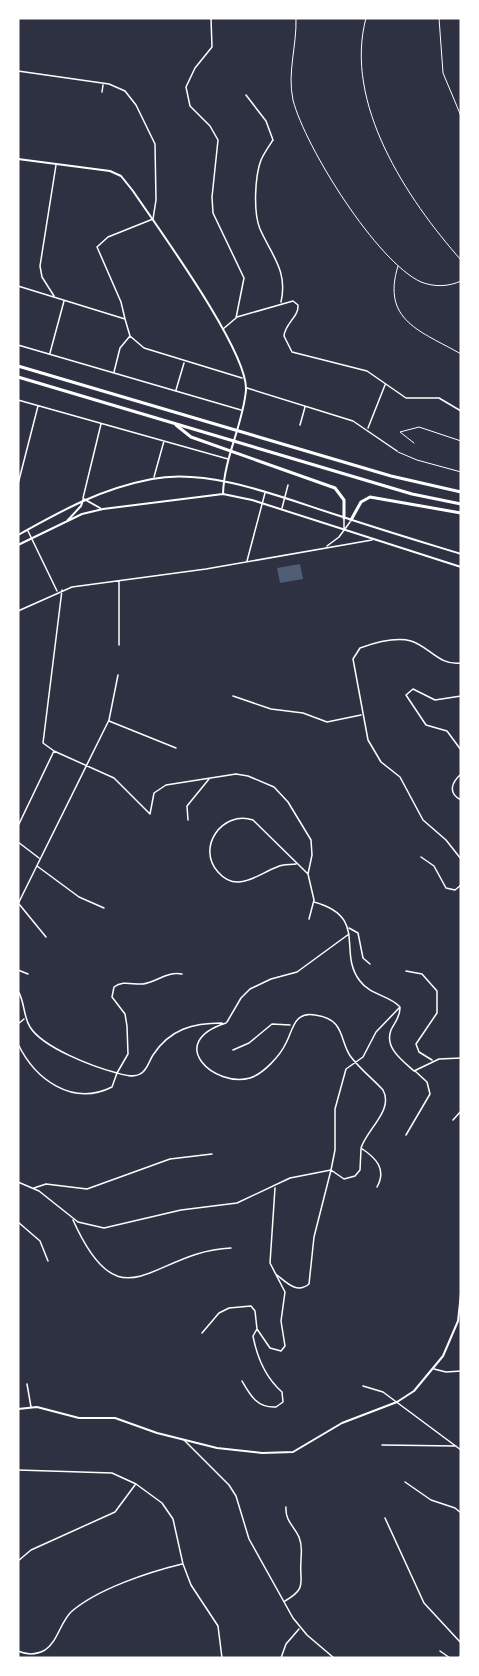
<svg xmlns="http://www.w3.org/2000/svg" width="479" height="1676" font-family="'Exo 2',sans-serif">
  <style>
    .water { fill: #4f5d75 }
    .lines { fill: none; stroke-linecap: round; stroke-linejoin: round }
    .service { stroke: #fff; stroke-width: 1 }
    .minor { stroke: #fff; stroke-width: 1.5 }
    .tertiary { stroke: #fff; stroke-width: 2 }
    .secondary { stroke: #fff; stroke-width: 2 }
    .motorway { stroke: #fff; stroke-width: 3 }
  </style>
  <rect width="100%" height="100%" fill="#2d3142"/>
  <path class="water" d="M300 564 303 579 280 583 277 568Z"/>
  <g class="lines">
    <path class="service" d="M296 18C297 46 287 72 293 100 305 147 377 262 421 282 434 287 448 287 461 281
      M366 18C343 103 407 199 461 260
      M439 18 443 73 461 116
      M398 266C381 321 421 331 461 354
      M414 443 400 432 419 427 461 441
      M398 452 417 460 461 472"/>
    <path class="minor" d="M211 18 212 47 195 68 186 87 190 106 210 126 218 140 212 197 213 213 244 278 236 318 223 329
      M18 71 109 84 125 91 136 105 155 144 156 200 153 219 108 237 97 247 121 302 125 319
      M102 92 103 85
      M246 95 266 121 273 140C269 146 264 153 261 160 255 176 253 212 260 229 272 256 288 271 281 302
      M18 286 125 319 130 336 144 348 242 378
      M54 296 42 277 40 266 56 165
      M237 317 293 301 298 305C299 317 285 323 284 336L292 352 367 371 406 398H439L461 411
      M18 345 241 410
      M50 353 64 301
      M114 372 120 348 130 336
      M247 388 353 421 397 451
      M176 390 184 363
      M18 400 228 459
      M300 425 305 407
      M368 428 385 385
      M154 477 164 441
      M18 484 38 406
      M83 498 101 424
      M282 508 288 485
      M344 518V528
      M28 531 57 591
      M327 546 339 537 350 522
      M247 561 265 493
      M18 611 72 587 206 569 372 540
      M119 645V581
      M461 663C439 666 430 647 411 641 396 637 374 643 360 648L353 659 368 740 381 762 400 777 423 820 446 840 461 859
      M233 696 271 709 303 713 327 722 361 715
      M461 696 435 700 413 689 406 695 426 725 447 731 461 750
      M109 721 176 748
      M54 751 114 778 150 814 154 793 166 785 236 774 248 776 274 787 288 802 311 840 312 855 308 874 314 900 309 919
      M461 774C451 783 448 793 461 800
      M188 820 187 806 209 779
      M18 826 54 751 43 743 62 590
      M18 842 39 858
      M421 857 434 866 446 888 455 890 461 885
      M296 864C290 865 283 864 277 867 258 874 237 894 218 872 196 848 222 810 253 820L308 874
      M37 866 79 897 104 908
      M314 902C369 917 337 952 360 981 370 995 388 995 399 1006
      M18 904 109 720 118 675
      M19 904 46 937
      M349 928 358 933 363 958 370 964
      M18 970 28 974
      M406 971 422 974 437 991V1013L416 1044 419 1052 432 1060
      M18 991C25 1002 23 1016 30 1027 43 1048 94 1067 117 1073L128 1054 127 1026 125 1014 112 997 114 987C123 980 133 985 143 984 157 982 167 971 182 974
      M400 1008C400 1017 395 1022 391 1030 384 1048 403 1061 414 1071L439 1059 461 1058
      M227 1022 241 998 250 989 271 979 297 972 349 934
      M226 1023C164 1043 215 1088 250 1078 263 1074 280 1056 286 1043 293 1030 294 1011 315 1015 346 1019 339 1041 351 1057 360 1069 373 1079 383 1090 394 1110 367 1129 361 1148 376 1158 387 1169 377 1187
      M18 1024 24 1019
      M18 1044C35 1079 72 1107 112 1087L117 1073C124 1075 134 1078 140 1074 147 1071 149 1061 153 1055 170 1029 193 1023 222 1023
      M233 1050 249 1043 272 1024 290 1025
      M453 1120 461 1111
      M406 1135 430 1094 427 1082 415 1071
      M18 1182 39 1191 78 1222 104 1228 181 1210 237 1203 290 1178 331 1170 335 1150V1109L346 1069 363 1057 376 1032 400 1007
      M34 1188 46 1184 87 1189 170 1159 212 1154
      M73 1220C122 1329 152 1251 231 1248
      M18 1222 40 1241 48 1261
      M277 1275C287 1283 297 1294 309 1284L314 1237 331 1170 344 1179 355 1176 360 1170 361 1149
      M202 1333 219 1313 229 1308 251 1306 255 1311 257 1329 270 1348 281 1351 285 1346 281 1321 285 1292 270 1263 275 1188
      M434 1369 446 1372 461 1371
      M242 1381C250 1395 257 1408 276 1407L283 1402 282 1392C266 1378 257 1357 253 1336L257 1329
      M27 1384 31 1407
      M363 1386 383 1392 461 1450
      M184 1440 229 1485 236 1496 249 1539 293 1618 307 1635 334 1658
      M382 1445 456 1446
      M18 1470 112 1473 136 1484 162 1503 173 1519 183 1564 191 1585 218 1626 222 1658
      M405 1482 431 1500 455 1508 461 1513
      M385 1518 424 1603 461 1643
      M18 1561 31 1550 115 1512 135 1485
      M285 1601C308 1588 299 1582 301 1561 301 1551 303 1547 299 1537 294 1526 285 1521 286 1507
      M18 1651C27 1655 36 1655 45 1650 58 1641 60 1623 71 1612 97 1589 149 1572 182 1564
      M440 1651 450 1658
      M281 1658 286 1644 299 1629
      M459 1658 461 1655"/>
    <path class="tertiary" d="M18 1409 37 1407 79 1418H115L157 1433 217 1448 262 1453 293 1452 342 1423 397 1402 414 1391 443 1356 458 1321 461 1293"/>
    <path class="secondary" d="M18 159 110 171 121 176 133 191C158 228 248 351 246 390 243 425 224 457 223 494
      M84 499 100 508
      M67 521 81 506 83 500
      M18 535C63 510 100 489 152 479 211 467 288 500 343 517 382 530 422 542 461 554
      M18 545 82 514 103 509 223 494 252 500 461 567"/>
    <path class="motorway" d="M18 366 391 476 461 492
      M18 377 412 494 461 504
      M176 425 191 437 335 488 344 500V518
      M351 520 361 502 370 497 461 513"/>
  </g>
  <rect width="479" height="1676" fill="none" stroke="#ffffff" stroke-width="39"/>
</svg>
